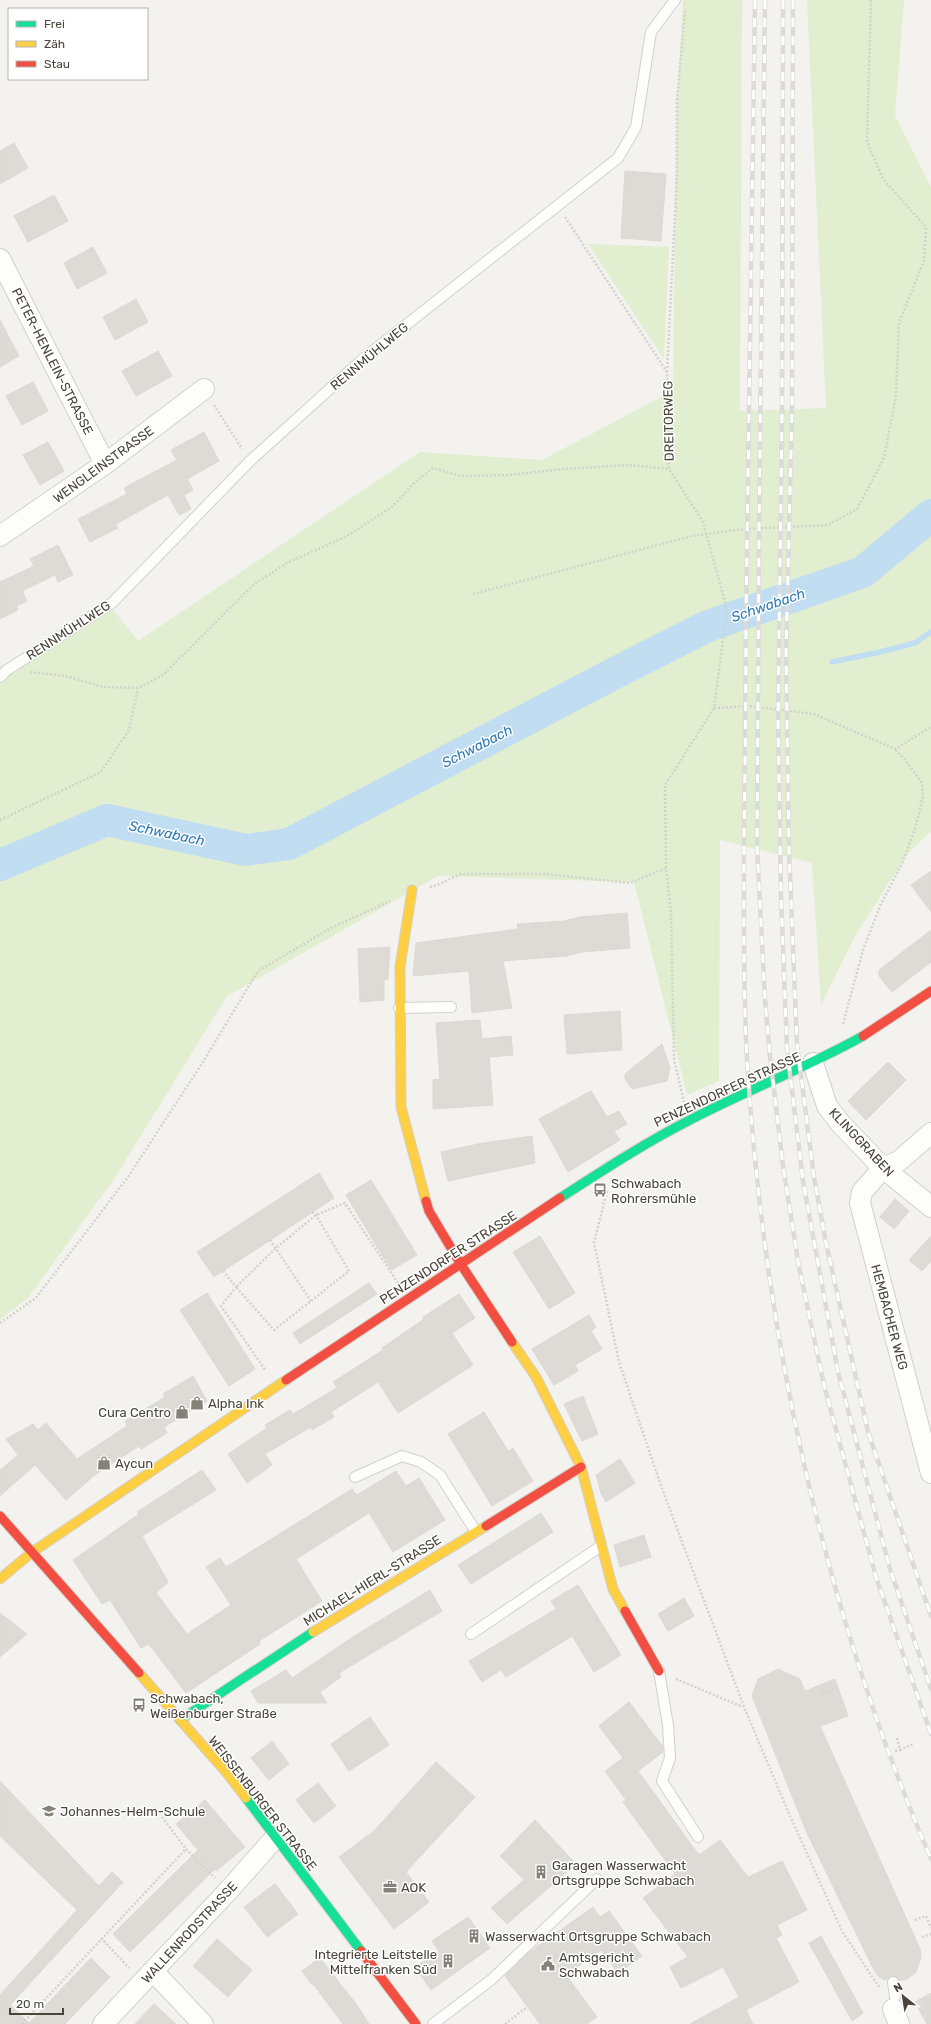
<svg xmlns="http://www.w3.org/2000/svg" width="931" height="2024" font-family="Rubik,sans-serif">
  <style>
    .green { fill: #e1eecf }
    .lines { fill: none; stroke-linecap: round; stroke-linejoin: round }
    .stream { stroke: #c0ddf1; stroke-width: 5.5 }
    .river { stroke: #c0ddf1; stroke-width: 32 }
    .building { fill: #dedbd6; stroke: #dcd9d4 }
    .lane-casing { stroke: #d2d0cb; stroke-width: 12 }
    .street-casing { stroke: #d2d0cb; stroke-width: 22 }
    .fast-casing { stroke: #d3cfc5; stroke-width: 11 }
    .slow-casing { stroke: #d3cfc5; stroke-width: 11 }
    .jam-casing { stroke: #d3cfc5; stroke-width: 11 }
    .path { stroke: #d3d2cc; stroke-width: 2.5; stroke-dasharray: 2 2; stroke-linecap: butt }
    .lane { stroke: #fdfdfc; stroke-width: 10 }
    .street { stroke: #fdfdfc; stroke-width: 20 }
    .fast { stroke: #16e098; stroke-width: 9 }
    .slow { stroke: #ffcf43; stroke-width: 9 }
    .jam { stroke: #f24e42; stroke-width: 9 }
    .rail-casing { stroke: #dbdbda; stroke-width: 4.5 }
    .rail { stroke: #fff; stroke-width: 3; stroke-dasharray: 9; stroke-linecap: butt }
    .labels { text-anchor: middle; stroke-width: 3; stroke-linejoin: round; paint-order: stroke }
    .street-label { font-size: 13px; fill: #4b4439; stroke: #fff }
    .poi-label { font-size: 13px; fill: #4b4439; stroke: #fff; text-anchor: start }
    .water-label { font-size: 14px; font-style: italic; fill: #2e7ab2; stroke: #fff }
  </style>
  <rect width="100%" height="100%" fill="#f4f2ee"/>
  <path class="green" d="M683 0H742L740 411 826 408 807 0H904L895 115 931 187V831L907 855 856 934 821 1005 812 863 720 840 719 1081 687 1095 634 882 438 876 227 996 116 1176 29 1297 0 1320V667L106 601 138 641 420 452 542 460 673 391 676 121Z
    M588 244 669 247 664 359Z"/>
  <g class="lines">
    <path class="stream" d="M832 662 880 652 915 643 931 632"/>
    <path class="river" d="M0 865 107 820 246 850 289 844 615 673 708 626 863 572 931 515"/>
  </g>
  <path class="building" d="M14 143 28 168 0 184V151Z
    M625 171 666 174 661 241 621 238Z
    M54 195 68 221 28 242 14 216Z
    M93 247 107 273 77 289 64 263Z
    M136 299 148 322 115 340 103 317Z
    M0 320 19 356 0 367Z
    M158 351 172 376 136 396 122 371Z
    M33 382 48 411 22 425 6 396Z
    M204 432 219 461 187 479 193 490 184 495 191 509 179 515 168 495 116 524 118 528 90 542 78 519 127 494 124 488 177 460 171 450Z
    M48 442 64 471 40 485 23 455Z
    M58 545 73 575 58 582 55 575 22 591 27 601 16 606 18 610 0 619V582L34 566 30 559Z
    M931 871V912L911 885Z
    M627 913 630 948 582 952 567 956 503 961 512 1008 472 1013 469 971 413 976 416 943 518 929 517 924 564 921 580 917Z
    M931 930V962L892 992 879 976V970Z
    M390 947 388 979 384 980V1000L360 1002 358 949Z
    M620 1011 622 1050 567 1054 564 1015Z
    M480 1020 482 1039 511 1036 513 1055 489 1057 493 1105 433 1109V1080L440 1079 436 1023Z
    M662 1044 670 1068 667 1081 632 1089 625 1079V1074Z
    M888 1062 906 1080 866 1120 848 1101Z
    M591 1091 607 1117 619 1111 627 1124 614 1131 620 1140 568 1172 539 1119Z
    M532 1136 535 1163 448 1181 441 1152 483 1143Z
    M319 1173 334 1198 214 1277 197 1252Z
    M371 1180 417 1255 391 1270 346 1195Z
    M895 1199 909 1211 894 1229 880 1217Z
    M540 1236 575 1293 549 1309 513 1252Z
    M931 1236V1261L922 1271 909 1260Z
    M369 1283 377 1294 300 1344 293 1333Z
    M207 1293 255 1369 229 1386 180 1310Z
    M459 1294 475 1318 452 1333 473 1365 398 1413 378 1382 331 1412 334 1417 312 1430 311 1427 265 1454 272 1465 247 1483 228 1454 267 1428 265 1425 290 1410 293 1414 337 1388 333 1382 383 1350 382 1348 424 1319 423 1317Z
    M589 1315 596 1327 591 1331 602 1349 575 1365 578 1371 554 1385 532 1349Z
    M193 1376 207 1401 164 1427 167 1433 141 1449 139 1446 96 1474 66 1500 35 1465 0 1496V1470L18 1455 6 1439 33 1424 38 1430 46 1423 77 1459 127 1426 125 1421 165 1397 163 1394Z
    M583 1396 598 1434 582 1441 564 1404Z
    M484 1412 508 1451 513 1448 533 1481 492 1506 448 1434Z
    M620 1459 635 1483 606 1502 601 1493 596 1475Z
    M202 1470 216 1490 142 1536 168 1582 156 1593 187 1634 231 1605 206 1567 220 1558 226 1567 352 1489 357 1495 396 1471 406 1486 419 1478 445 1520 393 1552 369 1513 296 1559 322 1601 259 1641 260 1644 186 1693 149 1644 141 1648 110 1600 102 1604 73 1560 139 1514 137 1512Z
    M541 1513 553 1532 471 1584 458 1565Z
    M644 1535 651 1557 620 1567 614 1545Z
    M578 1585 621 1655 594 1672 572 1636 506 1677 501 1670 482 1682 469 1661 556 1609 551 1601Z
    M430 1590 442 1611 339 1673 341 1677 320 1692 327 1703H258L251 1691 286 1670 292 1678 353 1637Z
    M684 1598 694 1616 668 1631 658 1614Z
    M0 1613 27 1634 0 1657Z
    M778 1669 800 1679 805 1691 835 1679 848 1716 820 1726 920 1949 921 1958 916 1972 907 1979 899 1981 898 1978 893 1976 885 1980 878 1976 873 1968 807 1833 752 1696 758 1679Z
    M629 1702 663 1747V1752L638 1771 699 1855 720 1840 748 1877 782 1861 807 1910 777 1925 782 1935 776 1938 799 1982 746 2010 753 2024H690L739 1997 723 1967 681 1988 670 1967 688 1957 643 1898 675 1874 623 1802 626 1800 605 1771 623 1758 599 1726Z
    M370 1717 389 1745 349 1771 331 1744Z
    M272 1741 289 1764 269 1780 251 1758Z
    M436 1762 475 1797 406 1872 429 1902 394 1929 339 1857 374 1831Z
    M0 1781 99 1886 112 1872 123 1882 10 2005 29 2023 91 1958 110 1977 65 2024H0V1995L77 1910 0 1836Z
    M318 1783 336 1806 314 1823 296 1800Z
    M205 1800 245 1847 216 1871 215 1869 130 1952 113 1934 198 1850 176 1824Z
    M535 1820 576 1864 507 1924 491 1908 524 1880 500 1856Z
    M275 1884 298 1914 267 1937 244 1907Z
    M593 1907 600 1917 609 1911 642 1956 618 1973 601 1950 566 1975 597 2017 587 2024H540L505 1976 527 1954Z
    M468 1917 490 1948 431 1990 415 1967 439 1951 432 1941Z
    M821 1936 863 2013 852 2021 809 1943Z
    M217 1939 252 1970 228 1997 193 1966Z
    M320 1958 357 2005 369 2024H343L313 1984 312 1985 302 1971Z
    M931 1993V2024H927L915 2002Z
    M154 2004 176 2024H135Z"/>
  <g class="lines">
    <g class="lane-casing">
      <path id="lane" d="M0 677 7 670 112 603 250 461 364 358 618 158 636 127 651 32 675 0
        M399 1008 451 1007
        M355 1477 402 1456 421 1462 440 1475 476 1532
        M471 1634 601 1546
        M659 1671 668 1725 670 1758 662 1781 698 1837
        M893 1982 895 1997
        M433 2024 491 1980 597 1879"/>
    </g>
    <g class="street-casing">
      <path id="street" d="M0 259 105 464
        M0 536 105 464 204 389
        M813 1063 827 1106 841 1124 883 1168 931 1207
        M931 1133 899 1161 883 1168 862 1192 860 1203 931 1473
        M153 1971 203 2024
        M893 2009 899 2024
        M103 2024 228 1891 275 1838"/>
    </g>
    <g class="fast-casing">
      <path id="fast" d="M560 1198C602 1171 643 1144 688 1121 745 1091 806 1068 863 1036
        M180 1720 313 1632
        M246 1798 361 1951"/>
    </g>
    <g class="slow-casing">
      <path id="slow" d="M412 890 400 967 401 1107 426 1201
        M512 1342 536 1377 581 1467 613 1589 625 1611
        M0 1579 31 1553 286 1380
        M313 1632 486 1526
        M139 1673 226 1772 246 1798"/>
    </g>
    <g class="jam-casing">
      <path id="jam" d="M863 1036 931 991
        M426 1201 429 1211 460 1263 512 1342
        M286 1380 560 1198
        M0 1516 139 1673
        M486 1526 581 1467
        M625 1611 659 1671
        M361 1951 416 2024"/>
    </g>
    <path class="path" d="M565 217 667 372 669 469 703 522 727 609 714 708 665 785 666 868 671 913 674 1059 684 1102
      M667 372 677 176V100L685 11
      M214 405 242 449
      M473 594 692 536 744 529 828 525 857 509 884 458 896 395 899 323 924 261 926 227 883 179 867 141 871 0
      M30 672 65 676 104 687 138 688 163 675 253 585 287 563 347 536 392 507 413 484 433 468 461 476 508 475 564 469 629 465 669 469
      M714 708 748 706 814 714 895 749 931 727
      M0 820 101 772 129 730 138 688
      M430 887 437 885 461 874H545L630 883 666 868
      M843 1024 863 950 881 904 902 864 915 829 923 796 922 783 905 760 895 749
      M607 1191 594 1242 619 1362 660 1483 744 1707 787 1809 842 1931 879 1987
      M312 1212 316 1215 349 1271 274 1330 236 1287 276 1248 316 1215 345 1203 398 1283
      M270 1240 311 1301
      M223 1271 236 1287 221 1306 266 1371
      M0 1323 36 1298 128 1177 203 1062 258 971 331 928 390 901
      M676 1679 743 1707
      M821 1694 833 1689
      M897 1738 900 1750 913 1744
      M895 1751 900 1750
      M162 1817 186 1849 215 1878
      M915 1920 926 1916 931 1928
      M922 1937 931 1934
      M101 1938 129 1968
      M22 2024 186 1849
      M505 2024 527 2007"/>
    <use href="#lane" class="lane"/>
    <use href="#street" class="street"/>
    <use href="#fast" class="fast"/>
    <use href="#slow" class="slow"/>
    <use href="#jam" class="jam"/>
    <g class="rail-casing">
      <path id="rail" d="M755 0C752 205 749 410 746 615 746 691 745 767 744 843 744 915 743 988 747 1060 764 1334 823 1607 931 1859
        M765 0 759 535 757 846 765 1000 770 1056 783 1166 799 1267 824 1385 876 1577 931 1734
        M783 0 782 413 778 719 781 897 787 1049 803 1181 838 1372 890 1569 931 1689
        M793 0 792 411 786 651 789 851 797 1044 814 1177 826 1243 868 1432 931 1616"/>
    </g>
    <use href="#rail" class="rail"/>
  </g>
  <defs>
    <g id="bus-bare" transform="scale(1.08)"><path d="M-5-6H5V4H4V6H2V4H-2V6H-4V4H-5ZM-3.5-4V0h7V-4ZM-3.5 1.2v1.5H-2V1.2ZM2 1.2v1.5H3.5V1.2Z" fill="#868178" stroke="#fff" stroke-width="2.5" paint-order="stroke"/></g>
    <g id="shop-bare" transform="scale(1.08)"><path d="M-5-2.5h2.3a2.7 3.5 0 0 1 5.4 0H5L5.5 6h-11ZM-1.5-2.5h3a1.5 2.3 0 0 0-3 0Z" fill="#868178" stroke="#fff" stroke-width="2.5" paint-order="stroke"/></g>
    <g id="school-bare" transform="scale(1.08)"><path d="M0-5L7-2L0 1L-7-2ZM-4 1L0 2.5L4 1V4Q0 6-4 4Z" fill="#868178" stroke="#fff" stroke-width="2.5" paint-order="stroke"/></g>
    <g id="building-bare" transform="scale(1.08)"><path d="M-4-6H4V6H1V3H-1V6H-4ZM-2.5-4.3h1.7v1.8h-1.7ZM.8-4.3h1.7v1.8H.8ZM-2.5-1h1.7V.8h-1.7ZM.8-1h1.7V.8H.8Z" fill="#868178" stroke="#fff" stroke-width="2.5" paint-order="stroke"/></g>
    <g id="office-bare" transform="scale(1.08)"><path d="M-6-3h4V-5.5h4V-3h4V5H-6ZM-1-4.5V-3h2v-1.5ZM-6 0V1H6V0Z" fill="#868178" stroke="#fff" stroke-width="2.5" paint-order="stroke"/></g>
    <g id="civic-bare" transform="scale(1.08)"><path d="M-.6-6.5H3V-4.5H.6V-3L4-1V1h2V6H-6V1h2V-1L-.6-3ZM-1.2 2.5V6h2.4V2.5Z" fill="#868178" stroke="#fff" stroke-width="2.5" paint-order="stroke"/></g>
  </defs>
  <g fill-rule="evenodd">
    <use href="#bus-bare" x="600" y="1190"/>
    <use href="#shop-bare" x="197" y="1403"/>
    <use href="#shop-bare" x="182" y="1412"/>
    <use href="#shop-bare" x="104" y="1463"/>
    <use href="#bus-bare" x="139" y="1705"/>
    <use href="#school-bare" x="49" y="1811"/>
    <use href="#building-bare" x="541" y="1872"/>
    <use href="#office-bare" x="390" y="1887"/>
    <use href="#building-bare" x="474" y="1936"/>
    <use href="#building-bare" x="448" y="1961"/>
    <use href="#civic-bare" x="548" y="1964"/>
  </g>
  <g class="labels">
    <g class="street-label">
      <text transform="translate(369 356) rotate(-40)" y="5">RENNMÜHLWEG</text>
      <text transform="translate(53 361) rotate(63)" y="5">PETER-HENLEIN-STRASSE</text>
      <text transform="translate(668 421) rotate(-91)" y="5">DREITORWEG</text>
      <text transform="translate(103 464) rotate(-36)" y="5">WENGLEINSTRASSE</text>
      <text transform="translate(68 630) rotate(-33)" y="5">RENNMÜHLWEG</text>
      <text transform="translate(727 1089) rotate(-25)" y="5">PENZENDORFER STRASSE</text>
      <text transform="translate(862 1142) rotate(47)" y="5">KLINGGRABEN</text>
      <text transform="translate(448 1257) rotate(-33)" y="5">PENZENDORFER STRASSE</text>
      <text transform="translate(890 1317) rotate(75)" y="5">HEMBACHER WEG</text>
      <text transform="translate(372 1580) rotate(-32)" y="5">MICHAEL-HIERL-STRASSE</text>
      <text transform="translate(263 1803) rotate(52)" y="5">WEISSENBURGER STRASSE</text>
      <text transform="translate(189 1932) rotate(-47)" y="5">WALLENRODSTRASSE</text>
    </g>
    <g class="poi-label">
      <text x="611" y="1188">Schwabach<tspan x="611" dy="15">Rohrersmühle</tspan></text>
      <text x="208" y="1408">Alpha Ink</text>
      <text x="171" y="1417" text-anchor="end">Cura Centro</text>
      <text x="115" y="1468">Aycun</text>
      <text x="150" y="1703">Schwabach,<tspan x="150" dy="15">Weißenburger Straße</tspan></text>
      <text x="60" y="1816">Johannes-Helm-Schule</text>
      <text x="552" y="1870">Garagen Wasserwacht<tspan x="552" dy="15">Ortsgruppe Schwabach</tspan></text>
      <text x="401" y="1892">AOK</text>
      <text x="485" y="1941">Wasserwacht Ortsgruppe Schwabach</text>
      <text x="437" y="1959" text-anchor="end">Integrierte Leitstelle<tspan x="437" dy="15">Mittelfranken Süd</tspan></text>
      <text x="559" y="1962">Amtsgericht<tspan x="559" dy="15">Schwabach</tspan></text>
    </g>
    <g class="water-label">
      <text transform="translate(768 605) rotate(-19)" y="5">Schwabach</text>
      <text transform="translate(477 746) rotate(-27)" y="5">Schwabach</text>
      <text transform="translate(167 833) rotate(12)" y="5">Schwabach</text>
    </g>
  </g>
  <rect x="8" y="8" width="140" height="72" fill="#ffffff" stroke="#b7b4b0"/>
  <rect x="16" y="21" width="20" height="6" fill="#16e098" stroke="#b7b4b0"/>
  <text x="44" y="28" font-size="12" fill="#4b4439">Frei</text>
  <rect x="16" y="41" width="20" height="6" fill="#ffcf43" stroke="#b7b4b0"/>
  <text x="44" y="48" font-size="12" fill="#4b4439">Zäh</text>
  <rect x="16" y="61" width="20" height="6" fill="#f24e42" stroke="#b7b4b0"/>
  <text x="44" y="68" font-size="12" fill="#4b4439">Stau</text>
  <g transform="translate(903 1996) rotate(330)" stroke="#ffffff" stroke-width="3" paint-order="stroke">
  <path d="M0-3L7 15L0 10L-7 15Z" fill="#4b4439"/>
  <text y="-6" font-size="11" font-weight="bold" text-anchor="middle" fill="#4b4439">N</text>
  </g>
  <path d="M10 2008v6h53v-6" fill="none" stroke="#4b4439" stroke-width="2"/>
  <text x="16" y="2008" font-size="12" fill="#4b4439" stroke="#ffffff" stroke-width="3" paint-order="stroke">20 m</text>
</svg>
